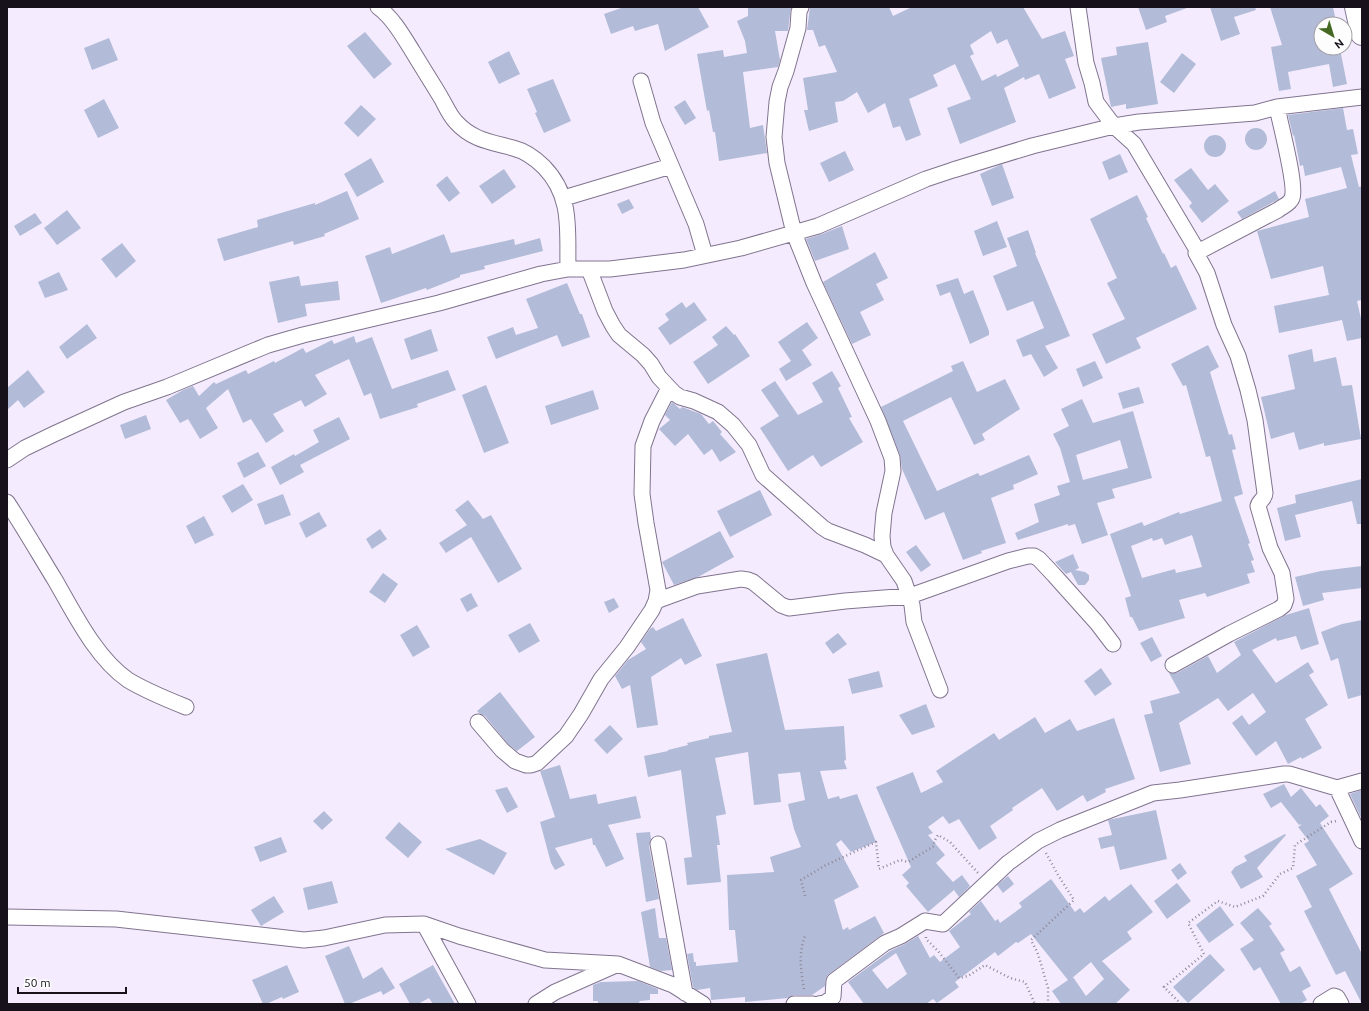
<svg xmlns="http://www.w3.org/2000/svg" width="1369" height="1011" font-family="Ubuntu,sans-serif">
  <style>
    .building { fill: #b2bbd8; fill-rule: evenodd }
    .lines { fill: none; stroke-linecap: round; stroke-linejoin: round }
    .minor-casing { stroke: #81748f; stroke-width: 17 }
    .highway-casing { stroke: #81748f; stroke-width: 24 }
    .path { stroke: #908997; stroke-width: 2.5; stroke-dasharray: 1 3; stroke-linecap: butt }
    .minor { stroke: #fff; stroke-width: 15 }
    .highway { stroke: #fff; stroke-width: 22 }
  </style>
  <rect width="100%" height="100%" fill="#f4ecfe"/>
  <path class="building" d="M624 7H698L709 27 665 51 658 24 635 31 633 26 611 34 604 14Z
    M748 7H791L788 31H775L780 60 778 67 743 72 750 128 763 125 767 153 719 161 715 132H713L709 110 707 111 697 54 723 50 724 57 747 53 745 41 737 21 748 16Z
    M810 7H889L893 16 912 7H1023L1042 39 1065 31 1074 56 1065 59 1076 88 1049 99 1039 74 1025 80 1024 77 1004 88 1016 122 960 144 947 108 971 99 955 64 933 75 938 86 909 99 921 135 906 141 900 126 893 128 885 103 868 113 857 92 843 101 835 102 838 122 809 131 804 110H808L803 78 837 72 825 45 819 47 813 30H807ZM991 31 997 44 1007 39 1019 66 997 77 996 74 982 81 970 56 974 54 970 45Z
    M1138 7H1187V8L1165 16 1167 22 1146 30Z
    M1210 7H1255L1256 10 1234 17 1240 34 1221 41Z
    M1270 7H1333L1335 17 1324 19 1325 24H1321V48H1326L1327 52 1340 49 1347 84 1333 87 1329 64 1288 72 1291 89 1279 91 1271 47 1282 45Z
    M365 32 392 64 374 79 347 46Z
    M109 38 118 60 92 70 84 48Z
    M1148 42 1158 104 1126 109V104L1111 107 1101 58 1117 55 1116 47Z
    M509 51 520 74 499 84 488 62Z
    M1182 53 1196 64 1174 93 1160 82Z
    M553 79 571 121 544 133 535 113 537 112 527 89Z
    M104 99 119 128 98 138 84 110Z
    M685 100 696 118 685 125 674 107Z
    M361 105 376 119 358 137 344 123Z
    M1343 108 1347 130 1353 129 1358 154 1351 155 1359 187 1362 186V300L1357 301 1362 323V338L1347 341 1342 320 1279 333 1274 306 1329 295 1323 266 1271 279 1257 231 1309 217 1305 199 1347 188 1341 167 1305 176 1303 165 1300 166 1294 135 1293 136 1288 115Z
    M1245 139a11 11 0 1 1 22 0a11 11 0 1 1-22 0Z
    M1204 146a11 11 0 1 1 22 0a11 11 0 1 1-22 0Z
    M845 151 854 170 829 182 820 163Z
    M1120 154 1128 172 1109 180 1102 162Z
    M371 158 384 182 357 197 344 174Z
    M1002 164 1014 198 992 206 980 174Z
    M1191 168 1208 190 1215 184 1229 201 1202 223 1189 206 1192 203 1174 180Z
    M504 169 516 187 492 204 479 186Z
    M447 176 460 193 449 202 436 185Z
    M347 191 359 219 324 234 325 236 294 245 293 241 224 261 217 239 258 227 257 220 315 203V205Z
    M1275 191 1279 199 1242 219 1237 212Z
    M1137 195 1148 217 1146 218 1163 254 1164 253 1171 268 1176 265 1197 309 1136 338 1141 348 1106 364 1092 334 1125 319 1107 283 1117 278 1090 219Z
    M629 199 634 208 622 214 617 204Z
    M67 210 81 228 57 245 44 228Z
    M35 213 42 223 20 236 14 226Z
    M997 221 1007 247 983 256 974 231Z
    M842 226 849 249 815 261 806 239 822 234Z
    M1028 230 1036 253H1035L1070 336 1045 346 1058 368 1044 377 1031 354 1023 357 1016 340 1044 328 1033 301 1007 311 993 276 1017 266 1007 238Z
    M444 234 451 253 514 239 515 245 540 238 543 251 484 266 485 269 460 275V277L427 290 426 288 381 303 365 256 390 247 392 254Z
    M122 243 136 261 116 278 101 259Z
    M875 252 888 278 876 284 884 300 860 312 871 335 852 344 823 282Z
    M59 272 68 290 45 298 38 282Z
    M299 276 301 286 338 281 340 300 305 304 307 316 278 323 269 282Z
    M958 278 964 294 973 290 989 331V335L970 344 950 292 940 296 936 285Z
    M567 283 580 314H582L590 337 562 347 557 335 496 359 487 337 513 327 516 335 538 328 526 299Z
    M682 302 686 308 694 302 707 320 670 345 658 328 669 320 665 314Z
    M807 322 818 338 802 350 812 365 786 381 779 369 791 361 778 342Z
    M87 324 97 338 67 359 59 347Z
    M726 326 734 335 735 334 750 356 708 384 693 362 718 345 712 337Z
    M431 329 438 351 411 360 404 339Z
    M354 336 356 343 372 337 392 389 448 370 456 390 417 404 418 407 380 419 371 393 364 396 349 359 315 375 327 394 305 407 301 400 273 414 284 431 266 443 251 419 243 423 228 389 206 408 218 428 200 439 188 419 180 423 166 400 183 390 193 386 199 396 214 382 216 384 246 370 248 374 274 361 275 363 303 348 306 353 332 340 334 344Z
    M1208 345 1219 367 1210 372 1229 435 1232 434 1236 449 1232 450 1243 494 1234 497 1250 543 1248 544 1254 560 1251 561 1255 572 1247 574 1250 583 1207 597 1205 593 1179 600 1185 618 1139 631 1132 617H1130L1125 598 1131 596 1110 534 1142 522 1144 526 1179 512 1180 514 1222 501 1210 456 1206 457 1186 385 1183 386 1171 364ZM1192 535 1202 567 1176 573 1175 569 1142 578 1131 546 1152 538 1153 541 1162 538 1165 545Z
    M1312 349 1314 362 1336 357 1342 386 1352 385 1361 439 1324 446V443L1299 450 1294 432 1271 439 1261 397 1295 389 1288 355Z
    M963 361 977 392 1005 379 1020 409 982 434 985 440 974 445 951 397 903 421 937 491 978 473 980 476 1029 455 1038 474 1013 485 1014 489 991 498 1006 543 981 551 982 553 963 560 944 512 925 520 902 469 900 455 881 407 953 371 951 366Z
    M1095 361 1103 378 1083 387 1076 369Z
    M28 370 45 392 24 408 18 400 7 410V388Z
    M832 371 841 386 838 388 852 417 849 418 863 442 821 467 813 455 788 471 760 428 779 416 761 390 775 381 798 415 823 402 812 383Z
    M486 385 509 443 484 453 462 395Z
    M1139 387 1144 403 1123 409 1118 393Z
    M593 390 599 409 551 425 545 406Z
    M1082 399 1093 423 1133 411 1152 478 1112 489 1115 498 1097 503 1108 535 1082 544 1075 524 1068 526V524L1018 540 1015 533 1039 522 1034 504 1060 495 1057 486 1070 482 1060 448 1053 434 1069 426 1061 409ZM1120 440 1128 468 1083 480 1076 455Z
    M672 402 680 409 682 407 701 414 709 424 713 421 722 432 720 434 736 452 720 462 712 449 704 455 688 434 675 446 659 429 670 420 665 415Z
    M146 415 151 429 125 439 120 425Z
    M339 417 350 439 300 465 304 472 280 485 271 467 294 454 295 456 319 442 313 430Z
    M258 452 266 466 244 478 237 463Z
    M1362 479V524H1357L1352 501 1295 515 1301 537 1285 541 1277 508 1296 503 1295 495Z
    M243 484 253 500 232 513 222 496Z
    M760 490 772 515 730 537 717 511Z
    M283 494 291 515 265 525 257 504Z
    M468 500 483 519 491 515 522 569 498 583 471 537 446 553 439 543 467 525 455 510Z
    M319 512 327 526 306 538 299 523Z
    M204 516 214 535 195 544 186 526Z
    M380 529 387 539 372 549 366 539Z
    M720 531 734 557 698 577 674 585 662 562Z
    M916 545 931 565 921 572 906 552Z
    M1073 554 1079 568 1075 570 1085 572 1089 575V580L1085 585H1078L1071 572 1066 574 1055 562Z
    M1362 566V588L1322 593 1324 600 1303 606 1295 577 1321 571Z
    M383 573 398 584 385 603 369 592Z
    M471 593 478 606 467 612 460 599Z
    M614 598 619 607 609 613 604 602Z
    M1309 608 1319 644 1301 650 1296 636 1277 641 1276 638 1252 650 1276 683 1308 662 1314 672 1309 675 1328 705 1305 719 1322 748 1302 759 1301 757 1288 764 1276 741 1256 756 1232 723 1242 715 1249 725 1266 712 1253 693 1228 711 1218 698 1179 723 1191 764 1160 772 1144 715 1153 713 1150 701 1180 693 1169 673H1177L1208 656 1217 673 1241 655 1234 642 1286 615Z
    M683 618 702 656 685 665 681 658 651 677 658 725 637 728 630 685 622 689 615 676 628 660 646 649 641 642 650 629 653 627 656 631Z
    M1362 620V695L1348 699 1338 658 1331 661 1321 632 1342 624Z
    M530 623 540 641 519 653 508 635Z
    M417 625 430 647 413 657 400 635Z
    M838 633 847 644 833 654 825 643Z
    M1152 637 1162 656 1151 662 1140 643Z
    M767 653 785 730 844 726 846 760 844 761 847 769 820 771 828 799 839 796 840 799 857 794 876 842 851 852 841 840 836 844 859 887 834 900 843 930 848 927 849 930 875 916 884 933 829 974 826 977 825 986 812 995H794L788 998 745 1002V997L711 1000 710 988 697 990 693 987 687 954 693 953 694 962H696V966L738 962 735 930H729L727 875 774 872 770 857 801 847 794 829 788 804 805 800 800 772 778 774 781 802 754 805 748 752 715 758 726 814 716 816 720 845H717L721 882 687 885 684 858 692 857 681 770 648 777 644 756 668 751V750L688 745 687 743 709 738V736L732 732 716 664Z
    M1101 668 1112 684 1095 696 1084 681Z
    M879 671 883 687 852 694 848 679Z
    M500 692 535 737 517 751 508 744 485 716 479 713 477 711Z
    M926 704 935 727 912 735 899 715Z
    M1035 717 1045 733 1070 719 1077 731 1114 718 1135 779 1105 789 1106 792 1087 802 1083 795 1057 811 1042 788 1012 808 1013 810 990 826 997 838 979 850 959 819 949 824 943 816 928 827 933 833 928 835 945 855 936 863 953 882 962 875 970 886 959 897 954 890 928 912 906 886 909 883 902 875 911 867 876 787 913 772 921 793 943 782 936 771 994 733 999 740Z
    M610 725 623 739 607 754 594 740Z
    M560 765 570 799 596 794 598 804 636 796 641 818 608 825 624 859 606 867 595 845H593L592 838 555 848 565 865 555 870 551 863 540 822 555 817 540 771Z
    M1284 784 1291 797 1301 788 1316 807 1320 804 1329 816 1320 823 1353 874 1329 889 1362 954V1004L1345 971 1336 975 1304 911 1312 907 1296 876 1317 865 1304 844 1309 841 1298 827 1301 825V824L1299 825 1281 802 1271 808 1263 794Z
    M507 787 518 807 507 813 495 790Z
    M1362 790V820L1350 794Z
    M1156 810 1167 859 1120 870 1114 846 1101 849 1098 838 1112 835 1108 820Z
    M324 811 333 820 322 830 313 821Z
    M399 822 422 842 408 858 385 838Z
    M650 832 651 839 649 846 659 899 646 902 636 833Z
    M1285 834 1286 835 1257 868 1263 877 1241 889 1231 872 1235 867 1247 861 1244 856Z
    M281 837 287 852 260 862 254 847Z
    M480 839 507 853 494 875 445 849Z
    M1180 863 1187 873 1178 880 1171 870Z
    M1008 876 1014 884 1003 893 997 885Z
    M1051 879 1075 912 1080 908 1084 913 1105 896 1109 901 1131 884 1153 912 1127 932 1132 939 1102 961 1130 990 1115 1004H1061L1052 991 1068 980 1031 934 1018 943 1016 942 998 956 995 952 955 982 959 987 937 1003 933 999 926 1004H864L848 982 890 951 905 944 918 936 930 958 934 955 940 962 960 947 949 931 971 914 969 912 981 901 995 921 998 919 1000 923 1022 907 1019 903ZM896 953 907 974 887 989 872 970ZM1091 962 1104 979 1086 996 1073 977 1071 979Z
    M332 881 338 903 308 910 303 888Z
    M1177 883 1191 901 1167 919 1154 901Z
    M274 896 284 912 261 926 251 910Z
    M1220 906 1234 925 1209 943 1196 925Z
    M655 908 659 938H666L672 970 661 971 650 967 641 912Z
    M1258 908 1272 924 1269 926 1285 950 1280 953 1290 972 1300 966 1311 986 1302 991 1307 1000 1300 1004H1281L1260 967 1254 971 1240 949 1254 940 1240 923Z
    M349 946 363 979 382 967 395 988 383 995 381 991 349 1004H345L325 956Z
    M1210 954 1225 970 1188 1003 1173 987Z
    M287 965 299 992 283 999 282 997 266 1004H263L252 980Z
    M433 965 455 1004H433L429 998 418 1004H410L399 984Z
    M638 981 658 989V994H650V1000L640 1001 638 1004H598V1001H593V985L601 982Z"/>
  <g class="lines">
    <g class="minor-casing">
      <path id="minor" d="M378 7C393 18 403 36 413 52 422 67 431 81 440 96 445 104 449 115 456 122 472 140 491 142 513 148 525 151 535 158 544 167 573 197 567 231 568 269
        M801 7 799 12 798 28 786 71 780 87 777 102 774 137 777 163 794 233 814 283 878 421 892 458 893 471 884 513 882 536 883 547 886 555
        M1078 7 1086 63 1092 83 1096 102 1114 126 1134 144 1197 250 1196 253 1207 273 1224 325 1238 356 1248 390 1255 420 1265 493C1265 499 1259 501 1258 506L1270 548 1282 573 1286 599 1284 605 1279 609 1229 634 1173 665
        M641 81 653 123 696 224 705 255
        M564 198 671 166
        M1196 253 1278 210C1283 206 1290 204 1292 198 1297 186 1280 123 1277 107
        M589 269 605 311 613 326 619 335 643 355 651 364 659 377 674 393 680 397 694 401 718 412 733 425 749 445 763 475 822 527 828 531 865 545 886 555 904 581 912 605 914 622 940 690
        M7 460 25 448 54 434 124 402 167 387 268 345 303 335 439 303 541 274 568 269H610L684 260 741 248 818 226 926 179 953 170 1032 146 1114 126 1139 122 1255 113 1277 107 1362 97
        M7 502C24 528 39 554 55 580 74 613 96 658 128 680 146 691 166 699 186 707
        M656 601 697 586 741 579 748 580 753 582 781 605 789 608 845 601 910 596 1008 561 1028 556H1034L1039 559 1054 575 1097 623 1113 644
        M478 722 502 750 515 761 526 765H531L537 763 566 736 581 714 601 679 627 647 652 610 656 601 658 590 646 523 642 494 643 446 652 421 669 388
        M1337 788 1362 841
        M658 844 685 993
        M7 917 116 919 304 940 324 938 385 925 424 924 459 936 545 960 618 964 673 985 703 1004
        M424 924 468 1004
        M536 1004 555 992 616 965
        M794 1004H813
        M819 1004 825 1003 833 997 834 981 885 943 901 936 925 921 943 924 1008 863 1038 841 1060 830 1153 793 1180 790 1284 774H1289L1337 788 1362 781
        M1321 1004 1334 996 1337 997 1341 1004"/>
    </g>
    <g class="highway-casing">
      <path id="highway" d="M1356 7 1362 34"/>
    </g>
    <path class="path" d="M1046 853 1058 875 1074 900 1031 940 1038 954 1048 988V1004
      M805 896 801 880 826 865 876 842 879 869 900 860 908 862 934 846V842L938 835 950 842 978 873
      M926 937V939L938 951 959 978 968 976 985 965 1010 978 1025 982 1035 1004
      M804 989C801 971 798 954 805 936
      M1181 1004 1164 987 1204 954 1188 923 1218 901 1235 907 1263 896 1280 874 1293 868 1295 845 1331 822 1337 821"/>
    <use href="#minor" class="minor"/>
    <use href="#highway" class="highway"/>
  </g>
  <rect width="1369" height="1011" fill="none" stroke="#16111b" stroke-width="16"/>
  <g transform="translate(1333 36) rotate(142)"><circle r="19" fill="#fdfdfd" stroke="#a19fa3"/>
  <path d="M0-3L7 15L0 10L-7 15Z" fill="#456922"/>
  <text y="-6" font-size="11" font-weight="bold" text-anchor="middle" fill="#16111b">N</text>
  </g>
  <path d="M18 987v6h108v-6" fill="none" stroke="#16111b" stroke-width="2"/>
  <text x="24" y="987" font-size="12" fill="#16111b" stroke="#fdfdfd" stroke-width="3" paint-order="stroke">50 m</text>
</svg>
